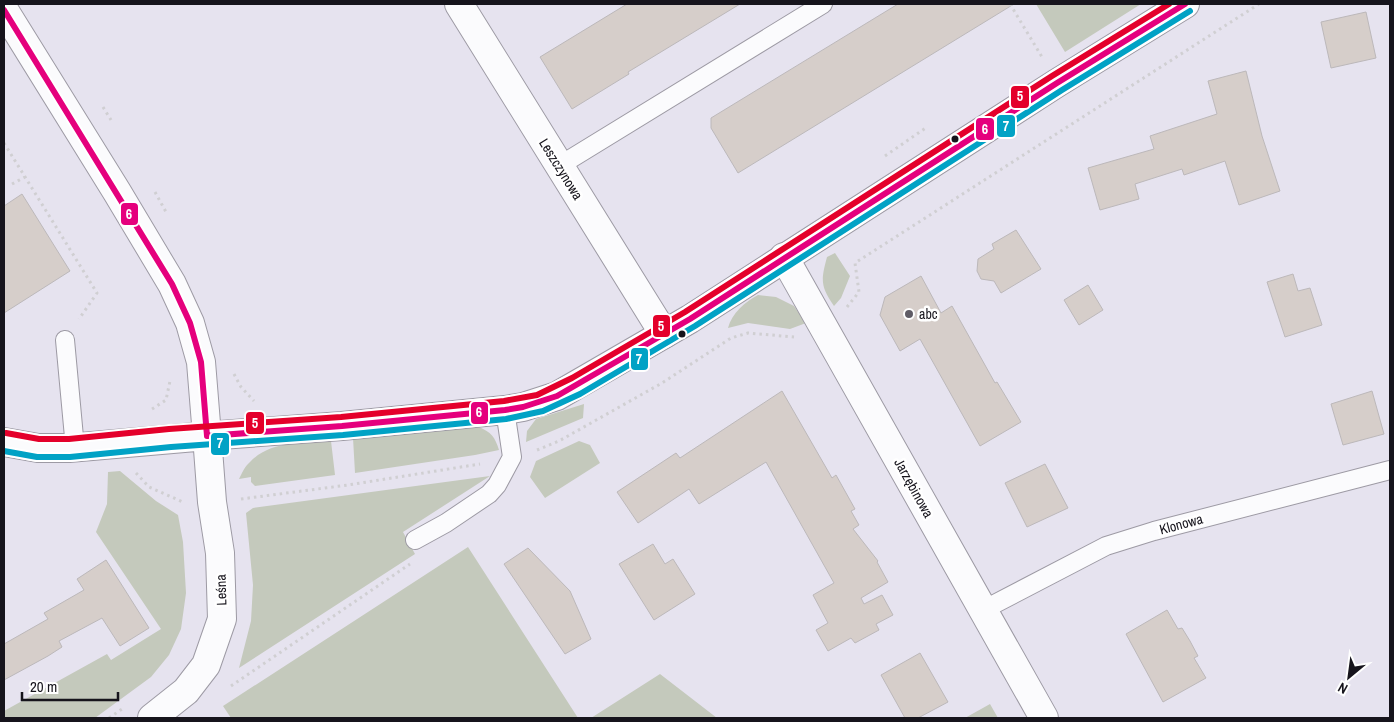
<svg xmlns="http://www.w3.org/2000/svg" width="1394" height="722" font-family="'Archivo Narrow',sans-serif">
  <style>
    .green { fill: #c4c9bc }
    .building { fill: #d6ceca; stroke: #bcb8ba }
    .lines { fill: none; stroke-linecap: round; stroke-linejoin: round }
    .lane-casing { stroke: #9d9aa4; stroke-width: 20 }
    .street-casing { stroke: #9d9aa4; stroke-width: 30 }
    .secondary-casing { stroke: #9d9aa4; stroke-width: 30 }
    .path { stroke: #d0cfd2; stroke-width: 3; stroke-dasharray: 2.5 4; stroke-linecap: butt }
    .lane { stroke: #fbfbfd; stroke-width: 18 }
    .street { stroke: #fbfbfd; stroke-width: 28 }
    .secondary { stroke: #fbfbfd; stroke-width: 28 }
    .bus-1-casing { stroke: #fff; stroke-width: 10 }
    .bus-2-casing { stroke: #fff; stroke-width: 10 }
    .bus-3-casing { stroke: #fff; stroke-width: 10 }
    .bus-1 { stroke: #e5007d; stroke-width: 6 }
    .bus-2 { stroke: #01a2c5; stroke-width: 6 }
    .bus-3 { stroke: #e4002b; stroke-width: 6 }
    .bus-dot { fill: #16141c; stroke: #fff; stroke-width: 2 }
    .poi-dot { fill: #5f5c66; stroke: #fff; stroke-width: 2 }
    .labels { text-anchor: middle; stroke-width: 5; stroke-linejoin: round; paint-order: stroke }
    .street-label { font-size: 14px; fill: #16141c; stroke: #fff }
    .poi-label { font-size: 14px; fill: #16141c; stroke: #fff; text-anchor: start }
    .line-badge { stroke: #fff; stroke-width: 2 }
    .badge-label { font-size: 14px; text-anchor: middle; font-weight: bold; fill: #fff }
  </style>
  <rect width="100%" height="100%" fill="#e6e3ef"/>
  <path class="green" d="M1036 4H1141L1065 52Z
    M835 253 850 276 841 298 834 306C820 286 821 280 827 257Z
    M758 295 776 297 794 306 806 323 790 329 748 323 728 328C732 313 745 302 758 295Z
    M584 404 583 418 526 442 527 431 536 419Z
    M479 427C491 432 495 437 499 450L475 455 355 473 353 438Z
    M331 441 335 475 255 486 251 482V477L239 479C242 473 245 466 250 462 271 440 303 443 331 441Z
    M579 441 590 445 600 463 545 498 530 477 536 461Z
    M120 471 156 501 178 515 183 542 186 593 181 629 169 655 151 677 95 718H4V711L107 654 111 660 161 629 96 532 107 504 108 472Z
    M490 476 403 532 415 554 239 668 251 621 253 585 246 513 253 508Z
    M468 547 578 718H231L223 706Z
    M660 674 717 718H591Z
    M990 704 998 718H965Z"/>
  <path class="building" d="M627 4H740L628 72 629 74 572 109 540 57Z
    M898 4H1014L738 173 711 128V118Z
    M1366 12 1376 58 1331 68 1321 22Z
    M1246 71 1262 136 1280 191 1239 205 1225 161 1184 175 1182 169 1135 184 1139 199 1100 210 1088 168 1154 149 1150 136 1217 114 1208 81Z
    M22 194 70 271 4 313V206Z
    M1016 230 1041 269 1001 293 994 281 981 279 977 271 978 259 994 249 992 244Z
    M1293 274 1298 291 1310 288 1322 325 1285 337 1267 282Z
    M921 276 941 313 952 306 995 383 997 382 1021 422 980 446 920 339 900 351 880 315 885 297Z
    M1088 285 1103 310 1079 325 1064 300Z
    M782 391 832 478 836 475 855 509 851 511 859 525 853 529 878 561 877 562 888 582 861 598 864 604 882 595 893 615 876 624 879 630 855 643 851 638 828 651 816 630 828 623 813 595 834 583 766 462 699 504 689 489 638 523 617 492 676 453 680 458Z
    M1372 391 1384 434 1343 445 1331 404Z
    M1045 464 1068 508 1027 527 1005 483Z
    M653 544 665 564 673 559 695 594 654 620 619 564Z
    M528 548 570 591 591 639 565 654 504 564Z
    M106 560 149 628 120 646 102 618 59 641 62 647 48 656 4 680V644L48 619 44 613 84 590 77 579Z
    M1167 610 1178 629 1182 628 1190 641 1198 656 1194 658 1206 678 1163 702 1126 634Z
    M920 653 948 702 918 718H905L881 675Z"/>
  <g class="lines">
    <g class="lane-casing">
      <path id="lane" d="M559 166 823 4
        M65 340 75 448
        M415 540 446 523 489 494 497 485 512 457 505 410
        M983 610 1106 546 1154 531 1390 470"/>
    </g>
    <g class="street-casing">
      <path id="street" d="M459 4 664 334
        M784 257 1044 718
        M4 442 38 448H69L207 436 212 502 220 553 222 619 206 665 186 691 152 718"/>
    </g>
    <g class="secondary-casing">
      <path id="secondary" d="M4 10 117 192 172 284 190 323 201 362 207 436 342 426 505 410 523 407 557 396 690 319 1057 83 1185 4"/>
    </g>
    <path class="path" d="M1010 4 1042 57
      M103 107 111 120
      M4 143 97 293 79 319
      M885 156 927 127
      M12 184 25 177
      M155 192 166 212
      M847 307 859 292 855 263 1259 4
      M234 374 241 387 254 401
      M152 409 166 400 170 381
      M537 450 559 441 662 383 731 338 748 333 794 337
      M136 473 149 487 183 502
      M241 499 348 485 480 464
      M231 686 410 564
      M109 718 122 709"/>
    <use href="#lane" class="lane"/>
    <use href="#street" class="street"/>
    <use href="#secondary" class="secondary"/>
    <g class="bus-1-casing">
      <path id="bus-1" d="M4 10 172 284 190 323 201 362 207 436
        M207 436 342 426 505 410 523 407 557 396 690 319 1057 83 1185 4"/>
    </g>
    <g class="bus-2-casing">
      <path id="bus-2" d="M4 451 37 457H70L171 447 343 435 506 419 543 411 580 394 695 326 1062 90 1190 11"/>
    </g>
    <g class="bus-3-casing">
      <path id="bus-3" d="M6 433 39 439H69L169 429 341 417 504 401 537 395 572 378 685 312 1052 76 1169 4"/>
    </g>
    <use href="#bus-1" class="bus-1"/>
    <use href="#bus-2" class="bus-2"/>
    <use href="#bus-3" class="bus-3"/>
  </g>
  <g class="bus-dot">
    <circle cx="955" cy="139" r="4.5"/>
    <circle cx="682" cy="334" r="4.5"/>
  </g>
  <circle class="poi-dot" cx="909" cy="314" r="5"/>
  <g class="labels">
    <g class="street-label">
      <text transform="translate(561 169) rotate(58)" y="5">Leszczynowa</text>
      <text transform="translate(914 488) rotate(61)" y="5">Jarzębinowa</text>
      <text transform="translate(1181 524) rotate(-15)" y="5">Klonowa</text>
      <text transform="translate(221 590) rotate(-92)" y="5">Leśna</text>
    </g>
    <g class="poi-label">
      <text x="919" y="319">abc</text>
    </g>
  </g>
  <g class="line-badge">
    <rect x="1010" y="85" width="20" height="24" rx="5" fill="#e4002b"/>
    <rect x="996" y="114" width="20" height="24" rx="5" fill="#01a2c5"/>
    <rect x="975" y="117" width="20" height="24" rx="5" fill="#e5007d"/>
    <rect x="120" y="202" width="19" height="24" rx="5" fill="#e5007d"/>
    <rect x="652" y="314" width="19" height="24" rx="5" fill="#e4002b"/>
    <rect x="630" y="347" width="19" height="24" rx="5" fill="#01a2c5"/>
    <rect x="470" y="401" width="19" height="24" rx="5" fill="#e5007d"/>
    <rect x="245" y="411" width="20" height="24" rx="5" fill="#e4002b"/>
    <rect x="210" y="432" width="20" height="24" rx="5" fill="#01a2c5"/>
  </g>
  <g class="badge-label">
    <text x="1020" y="101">5</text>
    <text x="1006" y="131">7</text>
    <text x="985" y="134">6</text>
    <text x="129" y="219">6</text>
    <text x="661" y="331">5</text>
    <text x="639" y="364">7</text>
    <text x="479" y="417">6</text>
    <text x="255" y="428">5</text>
    <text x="220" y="448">7</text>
  </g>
  <rect width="1394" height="722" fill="none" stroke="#16141c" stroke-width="10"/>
  <g transform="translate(1349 677) rotate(209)" stroke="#ffffff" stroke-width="4" paint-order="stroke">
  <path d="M0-4L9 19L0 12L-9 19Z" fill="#16141c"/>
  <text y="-8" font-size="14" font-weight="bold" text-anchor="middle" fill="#16141c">N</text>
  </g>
  <path d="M22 692v8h96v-8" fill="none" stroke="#16141c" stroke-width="2.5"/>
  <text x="30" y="692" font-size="15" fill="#16141c" stroke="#ffffff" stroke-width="4" paint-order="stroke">20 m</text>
</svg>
